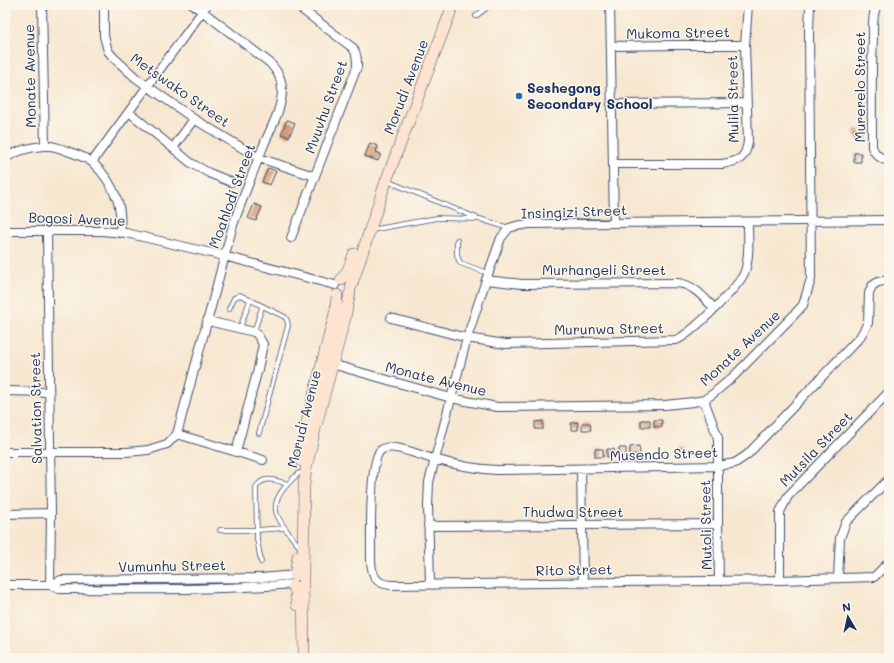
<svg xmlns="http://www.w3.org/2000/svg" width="894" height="663" font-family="Mali,sans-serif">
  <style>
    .building { fill: #d79a73 }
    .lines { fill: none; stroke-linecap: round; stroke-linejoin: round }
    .lane-casing { stroke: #3c4b6f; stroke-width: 5.5 }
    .street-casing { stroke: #3c4b6f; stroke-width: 10 }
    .secondary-casing { stroke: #3c4b6f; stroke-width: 12 }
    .lane { stroke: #fff; stroke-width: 4 }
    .street { stroke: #fff; stroke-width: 8 }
    .secondary { stroke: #fde4d1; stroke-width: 11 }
    .poi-dot { fill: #1f6fb2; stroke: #fbf7ec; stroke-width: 1.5 }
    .labels { text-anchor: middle; stroke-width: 3; stroke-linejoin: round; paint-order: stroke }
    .street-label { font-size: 14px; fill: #1b2f5e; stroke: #fbf7ec }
    .poi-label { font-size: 14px; font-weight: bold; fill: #1b2f5e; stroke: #fbf7ec; text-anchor: start }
  </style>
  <rect width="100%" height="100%" fill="#fbf7ec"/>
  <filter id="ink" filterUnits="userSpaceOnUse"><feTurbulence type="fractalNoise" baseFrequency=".025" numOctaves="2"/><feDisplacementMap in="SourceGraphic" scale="8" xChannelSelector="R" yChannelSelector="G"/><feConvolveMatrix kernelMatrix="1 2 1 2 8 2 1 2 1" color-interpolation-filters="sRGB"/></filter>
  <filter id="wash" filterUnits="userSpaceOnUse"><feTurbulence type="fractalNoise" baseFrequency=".012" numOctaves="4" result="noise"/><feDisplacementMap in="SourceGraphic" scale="16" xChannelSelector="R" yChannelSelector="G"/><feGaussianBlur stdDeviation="0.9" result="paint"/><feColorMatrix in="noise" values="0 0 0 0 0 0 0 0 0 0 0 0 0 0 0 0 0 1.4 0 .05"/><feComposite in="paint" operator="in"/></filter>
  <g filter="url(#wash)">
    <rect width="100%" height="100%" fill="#f7e7d0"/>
    <g id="blocks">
      <path class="building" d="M287 120 295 123 289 137 281 134Z
        M854 129H861V137H854Z
        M370 143 378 146 376 152 381 154 378 161 365 156Z
        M854 153H861V162H854Z
        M268 168 276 171 270 185 262 182Z
        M254 204 262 207 256 221 248 218Z
        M641 420H650V427H641Z
        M654 420H662V427H654Z
        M543 421V429H535V422Z
        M578 422V430H571V423Z
        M582 423H590L591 430H582Z
        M639 446 640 454 630 455V447Z
        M619 448H626V457H619Z
        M678 448H685L686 455 678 456Z
        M595 449H603V457H595Z
        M607 449H614L615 457H607Z"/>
    </g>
  </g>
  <g filter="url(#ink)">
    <use href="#blocks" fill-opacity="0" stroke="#3c4b6f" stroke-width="1"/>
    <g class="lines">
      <g class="lane-casing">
        <path id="lane" d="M476 16 490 5
          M387 181 477 218
          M371 230 437 218 480 219 509 228
          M457 240V255L460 263 488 273
          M229 309 234 298 240 295 285 317 287 320 288 326 259 433
          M240 328 250 300
          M254 332 262 307
          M220 530H257L285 528
          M298 545C291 536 283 527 278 517 269 500 288 483 299 473
          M261 562 257 539 256 488C262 475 276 480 287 484"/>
      </g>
      <g class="street-casing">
        <path id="street" d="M42 5 45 146
          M104 5V36L108 51 113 57 136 78 194 119 259 158 314 176
          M610 5 614 223
          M877 5C872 14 873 28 873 38 871 75 872 111 872 147 875 155 880 159 889 161
          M612 46 676 45H745
          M611 104 746 103
          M129 112 191 163 209 173 231 182
          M173 148 194 119
          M5 158C17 151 30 147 43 146 51 145 60 148 67 151 76 154 86 157 93 163 103 172 112 186 117 199 121 210 121 221 120 233
          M92 162 207 5
          M613 164H722C739 161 746 159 748 141L745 45 748 5
          M5 231H101L126 233 224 256 335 285
          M47 231 51 513 50 585
          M291 238 357 67C357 59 357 54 353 48L296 5
          M486 280 522 284 678 283C694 285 703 297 714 308
          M889 280 878 282 872 286 869 293 868 323 860 337 747 455 735 463 718 466 497 470C476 469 455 465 434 459 422 456 409 450 396 448 392 447 385 447 381 450 369 458 371 543 371 561 372 575 375 584 391 585L780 580 874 577 889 562
          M391 318 467 338 505 344 676 340C690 335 741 285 745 271 750 256 748 238 748 222
          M208 321 254 332 257 334 263 344 258 369 236 452
          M328 363 451 398 497 407 665 405 693 402 704 400 714 393 734 376 792 317 803 305 811 279 809 29 810 5
          M5 391 48 392
          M704 400 718 438V524L719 580
          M177 434 263 460
          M5 452H127L148 450 167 444 177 434 233 225C243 197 254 170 265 142 272 126 282 108 282 90 282 78 277 71 270 63L202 11 193 5
          M581 469 583 583
          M5 514 51 513
          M428 526 718 524
          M838 578 840 538 846 522 889 479
          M780 580V512L788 496 889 392
          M430 584 428 506 429 482 467 338 486 280 501 238 509 228 516 226 529 224 889 220
          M5 585H50L61 580 261 578 295 575
          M50 585 59 589C137 589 214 591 292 584"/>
      </g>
      <g class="secondary-casing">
        <path id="secondary" d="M341 280 348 270 354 254
          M351 287 386 181 453 5
          M301 461 307 422 336 309 337 295
          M295 575 298 556
          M303 579 304 485 306 469 315 429 344 322 350 293
          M303 583 304 658
          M293 585 296 592 297 605"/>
      </g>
      <use href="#lane" class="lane"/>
      <use href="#street" class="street"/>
      <use href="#secondary" class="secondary"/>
    </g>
  </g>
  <circle class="poi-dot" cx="519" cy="96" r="4"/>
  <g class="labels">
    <g class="street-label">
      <text transform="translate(678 33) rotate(-1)" y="5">Mukoma Street</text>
      <text transform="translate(30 76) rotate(-91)" y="5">Monate Avenue</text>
      <text transform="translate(406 87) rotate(-69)" y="5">Morudi Avenue</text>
      <text transform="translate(860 87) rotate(-90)" y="5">Murerelo Street</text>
      <text transform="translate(180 90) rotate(35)" y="5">Metswako Street</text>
      <text transform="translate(733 99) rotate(-91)" y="5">Mulila Street</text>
      <text transform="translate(326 107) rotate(-70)" y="5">Mvuvhu Street</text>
      <text transform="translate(232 196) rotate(-70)" y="5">Moahlodi Street</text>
      <text transform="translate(574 212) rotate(-2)" y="5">Insingizi Street</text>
      <text transform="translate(77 219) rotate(2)" y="5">Bogosi Avenue</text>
      <text x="604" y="275">Murhangeli Street</text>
      <text transform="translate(609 329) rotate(-1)" y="5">Murunwa Street</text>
      <text transform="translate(740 348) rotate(-43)" y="5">Monate Avenue</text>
      <text transform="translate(436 379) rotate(14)" y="5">Monate Avenue</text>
      <text transform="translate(36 408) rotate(-91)" y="5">Salvation Street</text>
      <text transform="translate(304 419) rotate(-76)" y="5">Morudi Avenue</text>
      <text transform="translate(816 449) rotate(-46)" y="5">Mutsila Street</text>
      <text transform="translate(664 454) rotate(-2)" y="5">Musendo Street</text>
      <text x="573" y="517">Thudwa Street</text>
      <text transform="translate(706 525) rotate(-91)" y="5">Mutoli Street</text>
      <text transform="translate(172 566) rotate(-1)" y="5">Vumunhu Street</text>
      <text transform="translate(574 570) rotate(-1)" y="5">Rito Street</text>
    </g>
    <g class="poi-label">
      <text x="527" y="93">Seshegong<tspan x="527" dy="16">Secondary School</tspan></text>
    </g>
  </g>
  <rect width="894" height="663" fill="none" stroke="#fbf7ec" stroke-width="20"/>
  <g transform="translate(848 617) rotate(351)" stroke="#fbf7ec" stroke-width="3" paint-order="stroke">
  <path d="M0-3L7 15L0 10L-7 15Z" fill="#1b2f5e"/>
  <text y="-6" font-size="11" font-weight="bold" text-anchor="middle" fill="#1b2f5e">N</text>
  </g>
</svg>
